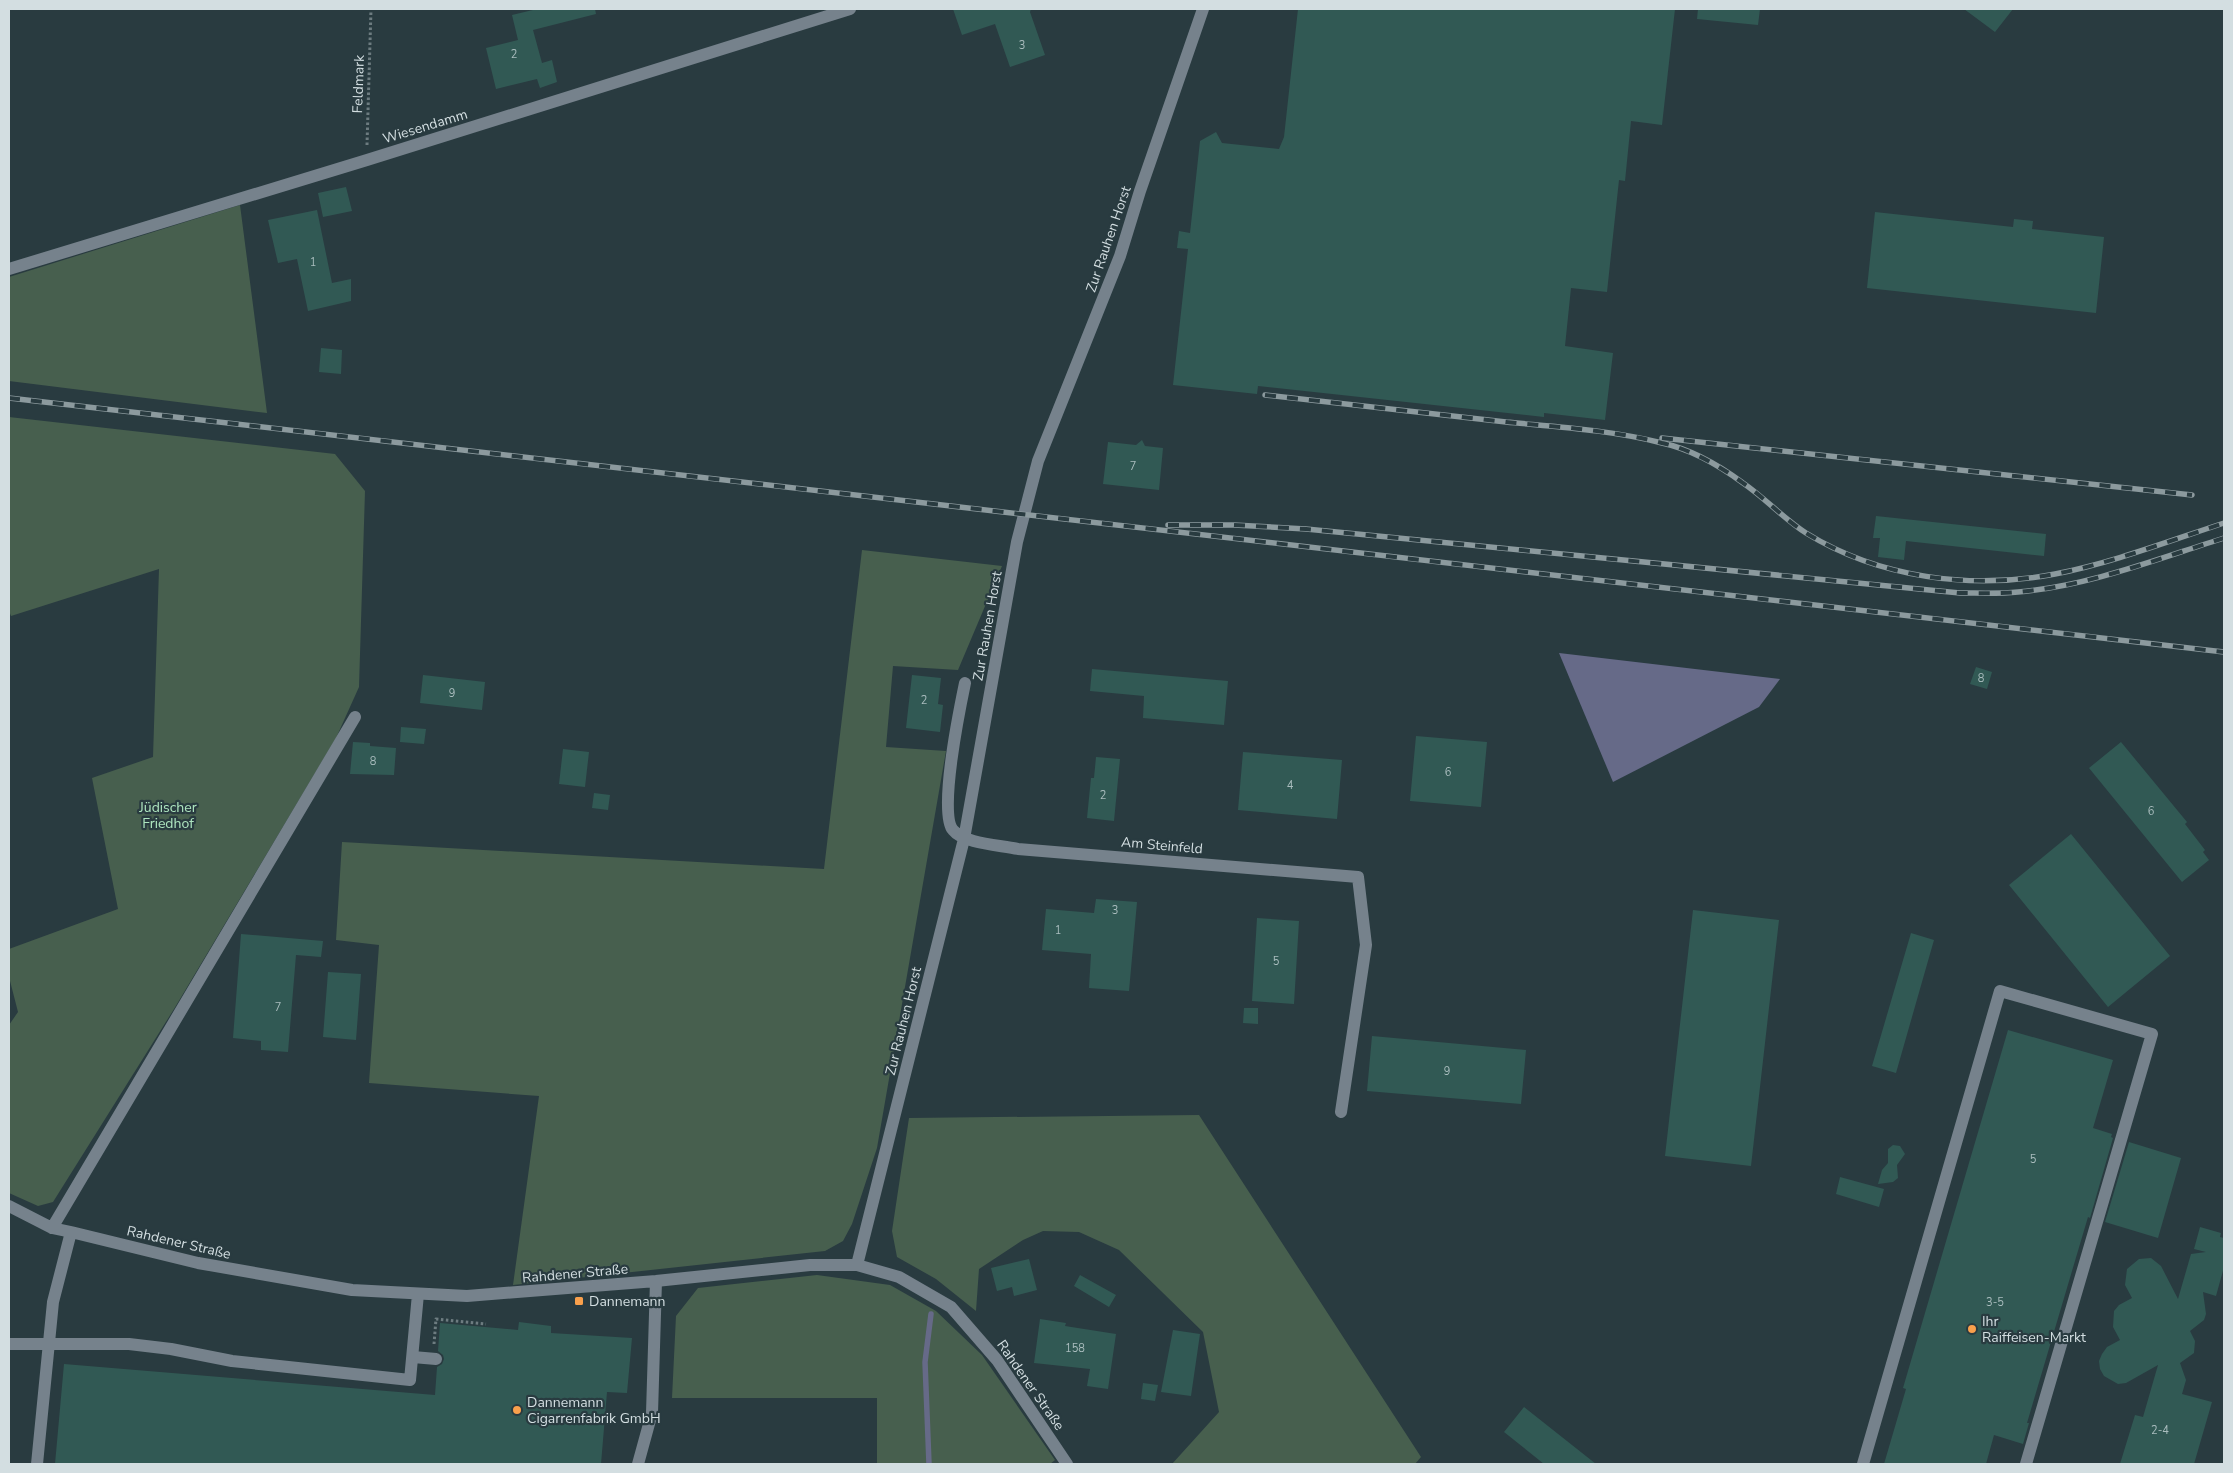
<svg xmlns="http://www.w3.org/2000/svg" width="2233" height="1473" font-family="'Nunito Sans',sans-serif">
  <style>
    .green { fill: #475f4e }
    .water { fill: #666a88 }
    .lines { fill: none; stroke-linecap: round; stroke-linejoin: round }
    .stream { stroke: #666a88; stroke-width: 5.5 }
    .building { fill: #315954 }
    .path { stroke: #6d7c80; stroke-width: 3; stroke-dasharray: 2.5 2.5; stroke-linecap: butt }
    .minor { stroke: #76828c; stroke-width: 12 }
    .rail-casing { stroke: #8c9a9e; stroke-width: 5.5 }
    .rail { stroke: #293b40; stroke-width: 4; stroke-dasharray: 11; stroke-linecap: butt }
    .poi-dot { fill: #f9a04c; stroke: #293b40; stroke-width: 2 }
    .labels { text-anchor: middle; stroke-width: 4.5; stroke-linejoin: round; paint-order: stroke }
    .number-label { font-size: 11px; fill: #aabdbe }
    .street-label { font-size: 14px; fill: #d3dee1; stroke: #293b40 }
    .park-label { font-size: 14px; fill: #aee5bf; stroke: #293b40 }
    .poi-label { font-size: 14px; fill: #d3dee1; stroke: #293b40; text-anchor: start }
  </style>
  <rect width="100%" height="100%" fill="#293b40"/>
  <path class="green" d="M240 205 267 413 9 381V277Z
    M9 417 335 454 365 491 359 687 336 738 174 1009 53 1202 38 1206 9 1193V1025L18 1012 9 977V949L118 909 92 778 153 757 159 569 11 616 9 611Z
    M862 550 1002 566 958 670 893 666 886 747 946 751 877 1148 852 1224 843 1241 825 1251 513 1285 539 1096 369 1083 379 945 336 940 342 842 824 869Z
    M1199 1115 1421 1457 1415 1464H1172L1219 1412 1203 1332 1119 1250 1079 1232 1043 1231 1023 1240 979 1269 976 1311 936 1279 897 1257 892 1231 909 1118Z
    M817 1275 890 1285 936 1311 982 1355 1055 1460 1050 1464H877V1398H672L676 1316 698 1288Z"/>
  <path class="water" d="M1559 653 1780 679 1759 707 1613 782Z"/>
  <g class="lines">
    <path class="stream" d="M929 1464 925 1362 931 1314"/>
  </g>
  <path class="building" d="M537 9H595L596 14 533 30 542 63 552 60 557 82 540 88 537 79 496 89 486 48 518 40 512 15Z
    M953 9H1031L1030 12 1045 55 1010 67 995 24 962 35Z
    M1298 9H1675L1662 125 1631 121 1625 181 1619 180 1607 292 1571 288 1565 346 1613 353 1605 420 1544 413V417L1258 386 1257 394 1173 385 1188 249 1177 248 1179 231 1190 233 1200 141 1216 132 1222 143 1279 149 1284 137Z
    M1698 9H1760L1758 25 1697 19Z
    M1964 9H2013L1995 32Z
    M346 187 352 211 323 217 318 193Z
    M317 210 332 283 351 279V301L308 311 297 259 278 263 268 220Z
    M1875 212 2013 227 2014 219 2033 221 2032 229 2104 237 2096 313 1867 288Z
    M321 348 342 350 341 374 319 372Z
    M1142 440 1145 446 1163 448 1159 490 1103 484 1108 442 1136 445Z
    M1876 516 2046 534 2044 556 1906 541 1904 560 1878 557 1880 538H1873Z
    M1976 667 1992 672 1987 689 1970 684Z
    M1092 669 1228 681 1224 725 1143 718 1144 696 1090 691Z
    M423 675 485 682 482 710 420 703Z
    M912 675 941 678 938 704 943 705 940 732 906 728Z
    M401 727 426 729 424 744 400 742Z
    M1416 736 1487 742 1481 807 1410 801Z
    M353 742 370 743V746L396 748 394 775 350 774Z
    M2121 742 2187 822 2185 824 2205 850 2203 852 2209 860 2182 882 2089 768Z
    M563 749 589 752 585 787 559 784Z
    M1243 752 1342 760 1337 819 1238 810Z
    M1096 757 1120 759 1114 821 1087 818 1091 778H1094Z
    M594 793 610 795 608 810 592 808Z
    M2071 834 2170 956 2108 1007 2009 885Z
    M1096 899 1137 902 1129 991 1089 988 1091 954 1042 950 1046 909 1094 913Z
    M1693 910 1779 920 1751 1166 1665 1156Z
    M1257 918 1299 921 1294 1004 1252 1001Z
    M1911 933 1934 940 1896 1073 1872 1066Z
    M241 934 323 941 321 957 296 955 288 1052 261 1050V1041L233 1038Z
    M328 972 361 974 356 1040 323 1037Z
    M1244 1008H1258V1024L1243 1023Z
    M2008 1030 2113 1060 2093 1128 2112 1134 2111 1137 2113 1138 2090 1218 2088 1217 2027 1423H2029L2023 1444 1994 1435 1986 1464H1884L1906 1389 1903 1388Z
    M1372 1036 1526 1050 1521 1104 1367 1091Z
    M2129 1142 2181 1158 2158 1238 2105 1222Z
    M1893 1145 1900 1146 1905 1154 1897 1165 1898 1178 1893 1182 1878 1184 1882 1170 1888 1163V1149Z
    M1840 1177 1884 1189 1879 1207 1836 1194Z
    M2200 1227 2221 1233 2220 1237 2224 1238V1267L2216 1296 2203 1292 2206 1314 2204 1320 2190 1331 2195 1341 2194 1353 2180 1363 2186 1380 2182 1394 2212 1402 2194 1464H2120L2135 1415 2143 1417 2158 1365 2126 1383 2118 1384 2104 1376 2100 1369 2099 1361 2102 1354 2107 1347 2120 1340 2113 1327 2114 1311 2119 1305 2132 1298 2125 1285 2127 1269 2139 1259 2151 1258 2161 1266 2178 1299 2191 1254 2206 1252 2194 1249Z
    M1029 1259 1037 1290 1014 1296 1012 1287 997 1291 991 1268Z
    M1080 1275 1116 1295 1109 1307 1074 1286Z
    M1040 1319 1066 1323 1065 1326 1116 1334 1108 1389 1087 1386 1090 1369 1034 1363Z
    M519 1322 551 1326V1333L632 1338 627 1393 607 1392 601 1464H55L64 1364 435 1395 437 1367 442 1364 444 1359 443 1355 438 1351 440 1323 518 1330Z
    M1173 1330 1200 1334 1191 1396 1161 1392Z
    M1143 1383 1158 1385 1155 1401 1141 1399Z
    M1524 1407 1596 1464H1544L1504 1432Z"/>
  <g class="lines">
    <path class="path" d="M367 145 371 9
      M434 1344 436 1319 486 1324"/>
    <path class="minor" d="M9 269 367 160 850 9
      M965 683C960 707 938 814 953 830 964 844 1001 845 1018 849L1358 877 1366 945 1341 1112
      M9 1206 52 1228 71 1232 198 1263 352 1290 467 1296 656 1281 810 1265H857L899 1277 951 1307 997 1360 1067 1464
      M52 1228 355 717
      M857 1265 964 839 1017 542 1038 461 1120 256 1140 191 1203 9
      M9 1344H129L171 1349 232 1361 410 1380 418 1294
      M413 1357 436 1359
      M37 1464 53 1302 71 1232
      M638 1464 652 1413 656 1281
      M1863 1464 2000 991 2152 1034 2026 1464"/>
    <g class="rail-casing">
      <path id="rail" d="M1265 395C1346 404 1426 413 1506 422 1558 427 1611 430 1662 443 1690 449 1720 466 1743 483 1765 498 1784 519 1806 533 1879 578 1971 590 2055 574 2112 563 2169 541 2224 523
        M9 398 2224 652
        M1662 438 2192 495
        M1168 525H1234L1306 529 1960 593C1979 593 1999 594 2018 592 2089 586 2157 559 2224 538"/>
    </g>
    <use href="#rail" class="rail"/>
  </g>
  <g class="poi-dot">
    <rect x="574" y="1296" width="10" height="10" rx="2.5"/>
    <circle cx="1972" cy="1329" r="5"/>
    <circle cx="517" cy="1410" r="5"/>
  </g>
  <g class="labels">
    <g class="number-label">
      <text x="1022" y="49">3</text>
      <text x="514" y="58">2</text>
      <text x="313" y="266">1</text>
      <text x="1133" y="470">7</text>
      <text x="1981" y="682">8</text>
      <text x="452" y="697">9</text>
      <text x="924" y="704">2</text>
      <text x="373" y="765">8</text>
      <text x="1448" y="776">6</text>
      <text x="1290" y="789">4</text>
      <text x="1103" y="799">2</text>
      <text x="2151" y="815">6</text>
      <text x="1115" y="914">3</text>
      <text x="1058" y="934">1</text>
      <text x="1276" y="965">5</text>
      <text x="278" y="1011">7</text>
      <text x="1447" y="1075">9</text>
      <text x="2033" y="1163">5</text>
      <text x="1995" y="1306">3-5</text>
      <text x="1075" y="1352">158</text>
      <text x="2160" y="1434">2-4</text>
    </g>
    <g class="street-label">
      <text transform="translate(358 84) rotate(-88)" y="5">Feldmark</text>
      <text transform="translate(425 126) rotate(-17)" y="5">Wiesendamm</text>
      <text transform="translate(1108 239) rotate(-71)" y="5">Zur Rauhen Horst</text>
      <text transform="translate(987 626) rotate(-80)" y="5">Zur Rauhen Horst</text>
      <text transform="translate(1162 845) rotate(5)" y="5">Am Steinfeld</text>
      <text transform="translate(903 1021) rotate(-76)" y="5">Zur Rauhen Horst</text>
      <text transform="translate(179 1242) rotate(13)" y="5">Rahdener Straße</text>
      <text transform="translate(575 1273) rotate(-5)" y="5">Rahdener Straße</text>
      <text transform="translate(1031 1385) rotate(55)" y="5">Rahdener Straße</text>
    </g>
    <g class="park-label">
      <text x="168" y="812">Jüdischer<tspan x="168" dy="16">Friedhof</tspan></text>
    </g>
    <g class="poi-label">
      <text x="589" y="1306">Dannemann</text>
      <text x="1982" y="1326">Ihr<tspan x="1982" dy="16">Raiffeisen-Markt</tspan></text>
      <text x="527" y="1407">Dannemann<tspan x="527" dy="16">Cigarrenfabrik GmbH</tspan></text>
    </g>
  </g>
  <rect width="2233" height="1473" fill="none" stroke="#d3dee1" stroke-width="20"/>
</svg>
